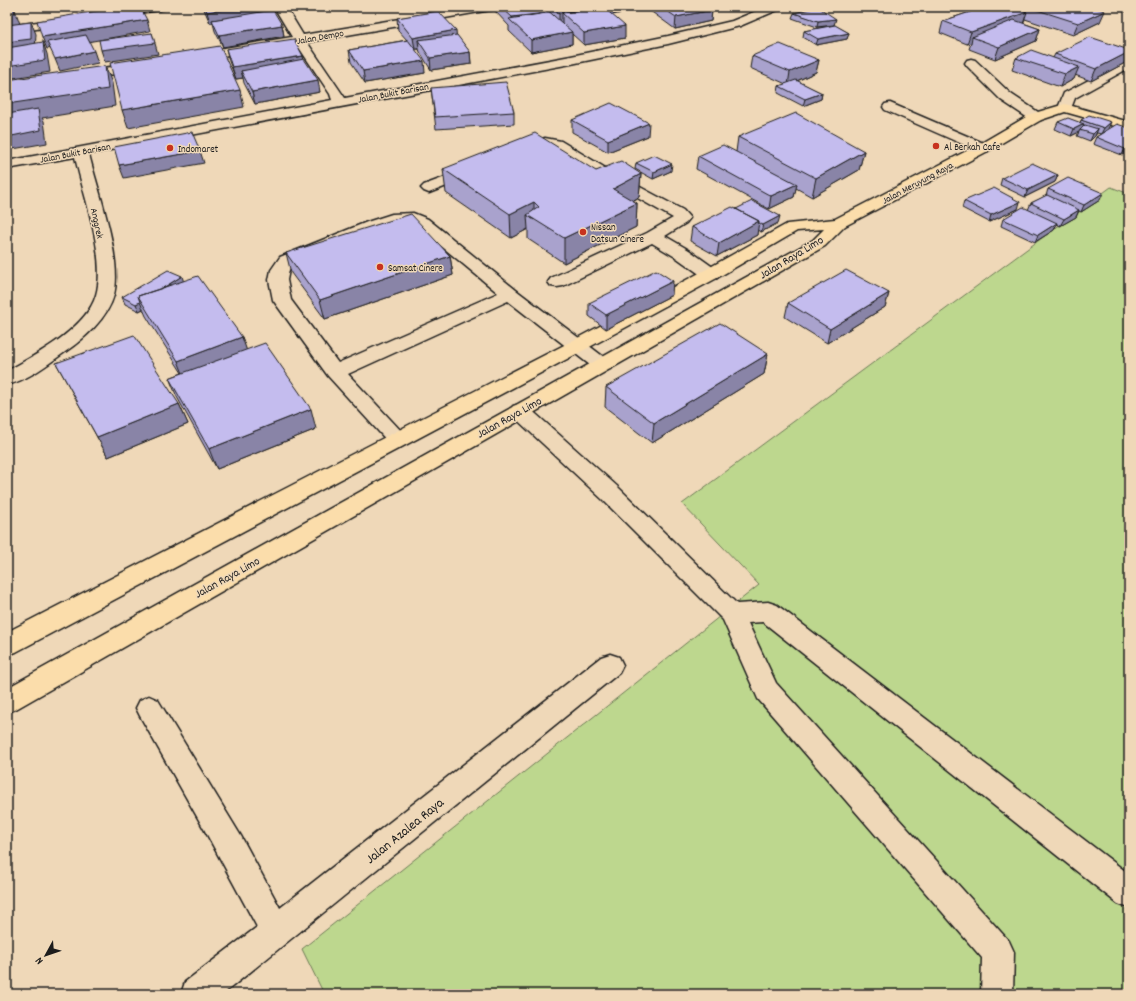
<svg xmlns="http://www.w3.org/2000/svg" width="1136" height="1001" font-family="Dekko,sans-serif">
  <style>
    .green { fill: #bdd78e; stroke: #6c7a55 }
    .lines { fill: none; stroke-linecap: round; stroke-linejoin: round }
    .minor-casing { stroke: #1c1c1c; stroke-width: 3 }
    .major-casing { stroke: #1c1c1c; stroke-width: 3 }
    .minor { fill: #efd8b8; fill-rule: evenodd }
    .major { fill: #fbddab; fill-rule: evenodd }
    .wall { fill: #a9a2cd; stroke: #1c1c1c }
    .shaded-wall { fill: #8984a7; stroke: #1c1c1c }
    .building { fill: #c4bcee; stroke: #1c1c1c }
    .poi-dot { fill: #c8321e; stroke: #efd8b8; stroke-width: 1.5 }
    .labels { text-anchor: middle; stroke-width: 3; stroke-linejoin: round; paint-order: stroke }
    .far-street-label { font-size: 10px; fill: #1c1c1c; stroke: #efd8b8 }
    .far-poi-label { font-size: 10px; fill: #1c1c1c; stroke: #efd8b8; text-anchor: start }
    .street-label { font-size: 12px; fill: #1c1c1c; stroke: #efd8b8 }
    .near-street-label { font-size: 14px; fill: #1c1c1c; stroke: #efd8b8 }
  </style>
  <rect width="100%" height="100%" fill="#efd8b8"/>
  <filter id="ink" filterUnits="userSpaceOnUse"><feTurbulence type="fractalNoise" baseFrequency=".025" numOctaves="2"/><feDisplacementMap in="SourceGraphic" scale="8" xChannelSelector="R" yChannelSelector="G"/><feConvolveMatrix kernelMatrix="1 2 1 2 8 2 1 2 1" color-interpolation-filters="sRGB"/></filter>
  <g filter="url(#ink)">
    <path class="green" d="M1111 187 1129 194V994H324L302 949 759 585 682 504Z"/>
    <g class="lines">
      <g class="minor-casing">
        <path id="minor" d="M137 7H166L164 9 160 10 112 17 108 16 106 14 108 12Z
          M274 7H286L303 35 471 7H497L495 9 491 10 307 42 345 98 571 56 668 36 732 21 766 7H782L780 9 740 26 668 44 571 64 89 154C98 191 123 259 114 295 108 318 84 339 65 352 48 364 28 380 7 385V371C36 355 87 328 96 295 107 258 83 194 75 157L7 169V161L332 100 330 94 296 43 194 61 190 60 188 57 190 54 194 53 292 37Z
          M1118 7H1129V11L1120 9Z
          M68 18 72 19 74 21 72 23 7 34V26Z
          M971 59 975 60 1011 94 1041 114 1043 117 1041 120 1036 121 1031 120 1001 100 967 66 965 63 967 60Z
          M1129 59V68L1075 98 1070 111H1060L1058 108 1064 93Z
          M142 62 146 63 148 66 146 69 78 80 73 79 72 76 73 73 78 72Z
          M890 103 988 145 990 148 988 151 983 152 978 151 885 110 883 107 885 104Z
          M545 138 561 141 612 172 683 210 690 218 686 223 665 236 689 250 717 270 720 274 717 278 711 279 705 278 677 258 652 243 563 286 557 287 551 286 548 282 551 278 647 233 673 218 602 178 552 148C539 145 529 157 516 154L514 151 516 148Z
          M472 167 477 168 479 171 477 174 429 193 424 191 421 188 424 185Z
          M413 213 428 219 516 290 609 361 612 365 609 369 602 371 595 369 508 301 348 374 404 434 407 439 404 444 397 446 390 444 328 376 273 300 269 280 271 270 280 257 367 222 392 214ZM411 223 416 225 498 293 338 363 291 300 287 280 289 270 292 264 379 228 393 224Z
          M520 404 527 406 618 487 737 604 768 602 777 605 1129 874V908L1118 904 763 622 748 623 776 683 1009 941 1014 952 1013 994H981L982 958 758 699 723 620 602 499 513 416 510 411 513 406Z
          M610 654 619 657 623 665 619 673 223 994H181L185 982 257 927 204 829 140 716 136 708 140 700 149 696 158 700 241 836 280 908 601 657Z"/>
      </g>
      <g class="major-casing">
        <path id="major" d="M1065 104 1129 122V130L1065 112 1041 120 988 151 845 226 825 246 16 709 7 713V688L813 240 824 229 797 231 717 278 584 350 16 652 7 655V632L570 342 705 270 787 224 835 219 978 145 1031 114Z"/>
      </g>
      <use href="#minor" class="minor"/>
      <use href="#major" class="major"/>
    </g>
    <path class="wall" d="M203 7H269L270 10 282 25 284 36 223 47 215 31 213 23H210Z
      M495 7H642V9L612 15 625 38 584 45 572 34V44L531 52 509 31V26L495 11Z
      M650 7H708L712 10 711 21 675 29 649 10Z
      M985 7H1098L1096 8 1100 22 1073 35 1025 19 1023 23 1040 29 1036 41 995 59 969 49 971 43 967 44 940 33 943 21Z
      M794 13 834 25 849 33 847 39 816 45 803 37 804 31 830 26 817 27 792 18Z
      M397 18 456 35 470 52 471 64 431 70 420 52 419 49H415L425 73 365 83 351 62 349 50 407 40 398 30Z
      M226 49 303 56V60L320 92 255 104 244 83 243 78 236 79 229 61Z
      M1055 54 1125 63 1091 81 1075 75 1074 79 1060 87 1012 70 1016 58H1053Z
      M752 56 819 60 816 72 797 81 822 93 821 99 803 106 778 93 779 86 786 84 750 68Z
      M431 88 514 112V124L436 129Z
      M572 120 648 136 608 152 572 132Z
      M1081 120 1108 129 1103 133 1129 128V151L1122 155 1093 144 1096 137 1101 134 1097 133 1095 136 1090 141 1077 136 1079 132 1071 136 1055 129 1058 122 1080 123Z
      M738 137 864 151 859 170 812 197 796 188 794 197 769 209 696 169 698 156 736 152Z
      M636 163 671 171 653 179 635 169Z
      M443 169 596 171 641 174 639 197 633 201 637 203 636 227 564 263 528 239V229L511 238 446 193Z
      M1058 175 1055 182 1025 197 1000 185 1002 178Z
      M1048 189 1100 200 1081 212 1079 211 1076 217 1060 226 1057 224 1054 230 1035 242 1001 226 1003 219 1028 210 1031 203 1046 196Z
      M964 201 1018 209 989 222 962 208Z
      M736 209 778 223 761 232 757 230V235L717 256 690 241 692 227Z
      M286 253 450 256 453 275 325 319 291 273Z
      M183 281 242 337 246 350 316 429 217 469 177 397 169 378 182 373 146 316 143 309 139 311 125 304 122 297Z
      M889 293 885 307 827 343 785 317 788 303Z
      M672 295 606 329 589 316V303Z
      M768 354 764 374 652 443 605 407 606 387Z
      M56 363 179 404 188 424 108 457Z"/>
    <path class="shaded-wall" d="M13 7H14L20 24 7 26V14Z
      M237 7H269L270 13 212 20 213 23H210L207 12Z
      M429 7H443L429 9Z
      M593 7H601L562 13V24H559V13Z
      M609 7H642V9L609 15Z
      M712 10 711 21 675 29 676 17Z
      M1105 11 1100 22 1073 35 1078 23Z
      M1027 12 1023 24 972 37 971 43 967 44 971 32Z
      M546 13 512 22V17Z
      M836 19 834 25 817 27 818 21Z
      M147 20 150 31 47 49 42 37Z
      M31 22 36 34 35 51 7 55V42Z
      M282 25 284 36 223 47 219 35Z
      M625 26V38L584 45V33Z
      M1040 29 1036 41 995 59 999 47Z
      M456 30 457 42 418 40 419 49H415L413 38Z
      M572 32V44L531 52V40Z
      M152 33 158 54 105 62 101 50Z
      M849 33 847 39 816 45 818 39Z
      M43 42 47 54 50 72 7 79V66Z
      M94 51 98 63 60 71 55 59Z
      M470 52 471 64 431 70 430 58Z
      M1129 52V54L1125 63 1091 81 1096 69Z
      M303 56 305 68 241 71 243 78 236 79 232 67Z
      M819 60 816 72 788 85 790 72Z
      M424 61 425 73 365 83 363 71Z
      M105 66 112 83 115 106 42 118 44 121 47 143 7 150V104Z
      M1079 67 1074 79 1060 87 1065 74Z
      M318 80 320 92 255 104 252 92Z
      M240 90 244 107 128 128 122 110Z
      M822 93 821 99 803 106 805 99Z
      M1111 122 1108 129 1101 134 1104 128Z
      M649 123 648 136 608 152V140Z
      M1084 124 1082 131 1080 130 1079 132 1071 136 1074 129Z
      M1098 129 1095 136 1090 141 1093 134Z
      M1129 146V151L1122 155 1125 149Z
      M200 151 204 163 124 178 119 165Z
      M864 151 859 170 812 197 816 178Z
      M672 164 671 171 653 179 654 172Z
      M641 174 639 197 612 212 613 189Z
      M1058 175 1055 182 1025 197 1028 190Z
      M797 184 794 197 769 209 771 196Z
      M1103 193 1100 200 1081 212 1084 205Z
      M534 202V220L527 215 528 229 511 238 510 214Z
      M1020 202 1018 209 989 222 991 215Z
      M637 203 636 227 564 263V238Z
      M1079 210 1076 217 1060 226 1064 219Z
      M780 216 778 223 761 232 763 225Z
      M759 221 757 235 717 256 719 243Z
      M1057 223 1054 230 1035 242 1038 235Z
      M450 256 453 275 325 319 320 300Z
      M182 276 184 283 141 302Z
      M673 281 672 295 606 329V315Z
      M889 293 885 307 827 343 830 329Z
      M140 302 143 309 139 311 136 304Z
      M242 337 249 357 186 381 178 361Z
      M768 354 764 374 652 443 654 423Z
      M179 404 188 424 108 457 97 437Z
      M311 409 316 429 217 469 209 449Z"/>
    <path class="building" d="M7 7H13L15 13 7 14Z
      M120 7H140L147 20 42 37 37 21Z
      M205 7H237L207 12Z
      M501 7H544L572 32 531 40 509 19 546 13 512 17Z
      M552 7H593L559 13Z
      M601 7H603L625 26 584 33 562 13Z
      M661 7H708L712 10 676 17Z
      M818 7 836 19 818 21 794 13Z
      M985 7H1013L1027 12 971 32 943 21Z
      M1028 7H1092L1105 11 1078 23Z
      M273 10 282 25 219 35 212 20Z
      M438 11 456 30 413 38 397 18Z
      M1014 20 1040 29 999 47 972 37Z
      M31 22V39L7 42V25Z
      M835 25 849 33 818 39 804 31Z
      M152 33 155 43 101 50 99 40Z
      M86 35 94 51 55 59 47 42Z
      M457 35 470 52 430 58 418 40Z
      M1090 37 1129 50V52L1096 69 1055 54Z
      M294 39 303 56 232 67 226 49Z
      M408 40 424 61 363 71 349 50Z
      M43 42 45 60 7 66V48Z
      M780 44 819 60 790 72 752 56Z
      M220 46 240 90 122 110 110 63Z
      M1031 50 1079 67 1065 74 1016 58Z
      M304 59 318 80 252 92 241 71Z
      M105 66 108 89 7 104V80Z
      M796 80 822 93 805 99 779 86Z
      M506 82 514 112 435 117 431 88Z
      M611 103 649 123 608 140 572 120Z
      M38 109 41 130 7 137V114Z
      M796 113 864 151 816 178 738 137Z
      M1089 115 1111 122 1104 128 1081 120Z
      M1068 118 1084 124 1074 129 1058 122Z
      M1117 124 1129 128V146L1125 149 1096 137Z
      M1085 125 1098 129 1093 134 1080 130Z
      M192 132 200 151 119 165 114 147Z
      M535 133 596 171 621 161 641 174 613 189 637 203 564 238 527 215 539 207 534 202 510 214 443 169Z
      M723 145 797 184 771 196 698 156Z
      M654 155 672 164 654 172 636 163Z
      M1032 163 1058 175 1028 190 1002 178Z
      M1068 178 1103 193 1084 205 1048 189Z
      M994 188 1020 202 991 215 964 201Z
      M1047 195 1079 210 1064 219 1031 203Z
      M752 201 780 216 763 225 759 223V221L736 209Z
      M732 207 759 221 719 243 692 227Z
      M1023 207 1057 223 1038 235 1003 219Z
      M411 214 450 256 320 300 286 253Z
      M168 270 182 276 163 288 138 296 140 302 136 304 122 297Z
      M656 270 673 281 606 315 589 303Z
      M846 270 889 293 830 329 788 303Z
      M198 276 242 337 178 361 138 296Z
      M720 323 768 354 654 423 606 387Z
      M134 335 179 404 97 437 56 363Z
      M265 343 311 409 209 449 169 378Z"/>
  </g>
  <g class="poi-dot">
    <circle cx="936" cy="146" r="4"/>
    <circle cx="170" cy="148" r="4"/>
    <circle cx="583" cy="232" r="4"/>
    <circle cx="380" cy="267" r="4"/>
  </g>
  <g class="labels">
    <g class="far-street-label">
      <text transform="translate(320 36) rotate(-10)" y="4">Jalan Dempo</text>
      <text transform="translate(393 92) rotate(-11)" y="4">Jalan Bukit Barisan</text>
      <text transform="translate(75 152) rotate(-11)" y="4">Jalan Bukit Barisan</text>
      <text transform="translate(917 182) rotate(-28)" y="4">Jalan Meruyung Raya</text>
      <text transform="translate(98 223) rotate(78)" y="4">Anggrek</text>
    </g>
    <g class="far-poi-label">
      <text x="944" y="150">Al Berkah Cafe</text>
      <text x="178" y="152">Indomaret</text>
      <text x="591" y="230">Nissan<tspan x="591" dy="12">Datsun Cinere</tspan></text>
      <text x="388" y="271">Samsat Cinere</text>
    </g>
    <g class="street-label">
      <text transform="translate(791 257) rotate(-31)" y="4">Jalan Raya Limo</text>
      <text transform="translate(509 417) rotate(-29)" y="4">Jalan Raya Limo</text>
      <text transform="translate(227 577) rotate(-29)" y="4">Jalan Raya Limo</text>
    </g>
    <g class="near-street-label">
      <text transform="translate(404 830) rotate(-39)" y="5">Jalan Azalea Raya</text>
    </g>
  </g>
  <rect width="1136" height="1001" fill="none" stroke="#efd8b8" stroke-width="24"/>
  <rect x="12" y="12" width="1112" height="977" fill="none" stroke="#1c1c1c" stroke-width="1.5" filter="url(#ink)"/>
  <g transform="translate(46 955) rotate(230)" stroke="#efd8b8" stroke-width="3" paint-order="stroke">
  <path d="M0-3L7 15L0 10L-7 15Z" fill="#1c1c1c"/>
  <text y="-6" font-size="11" font-weight="bold" text-anchor="middle" fill="#1c1c1c">N</text>
  </g>
</svg>
